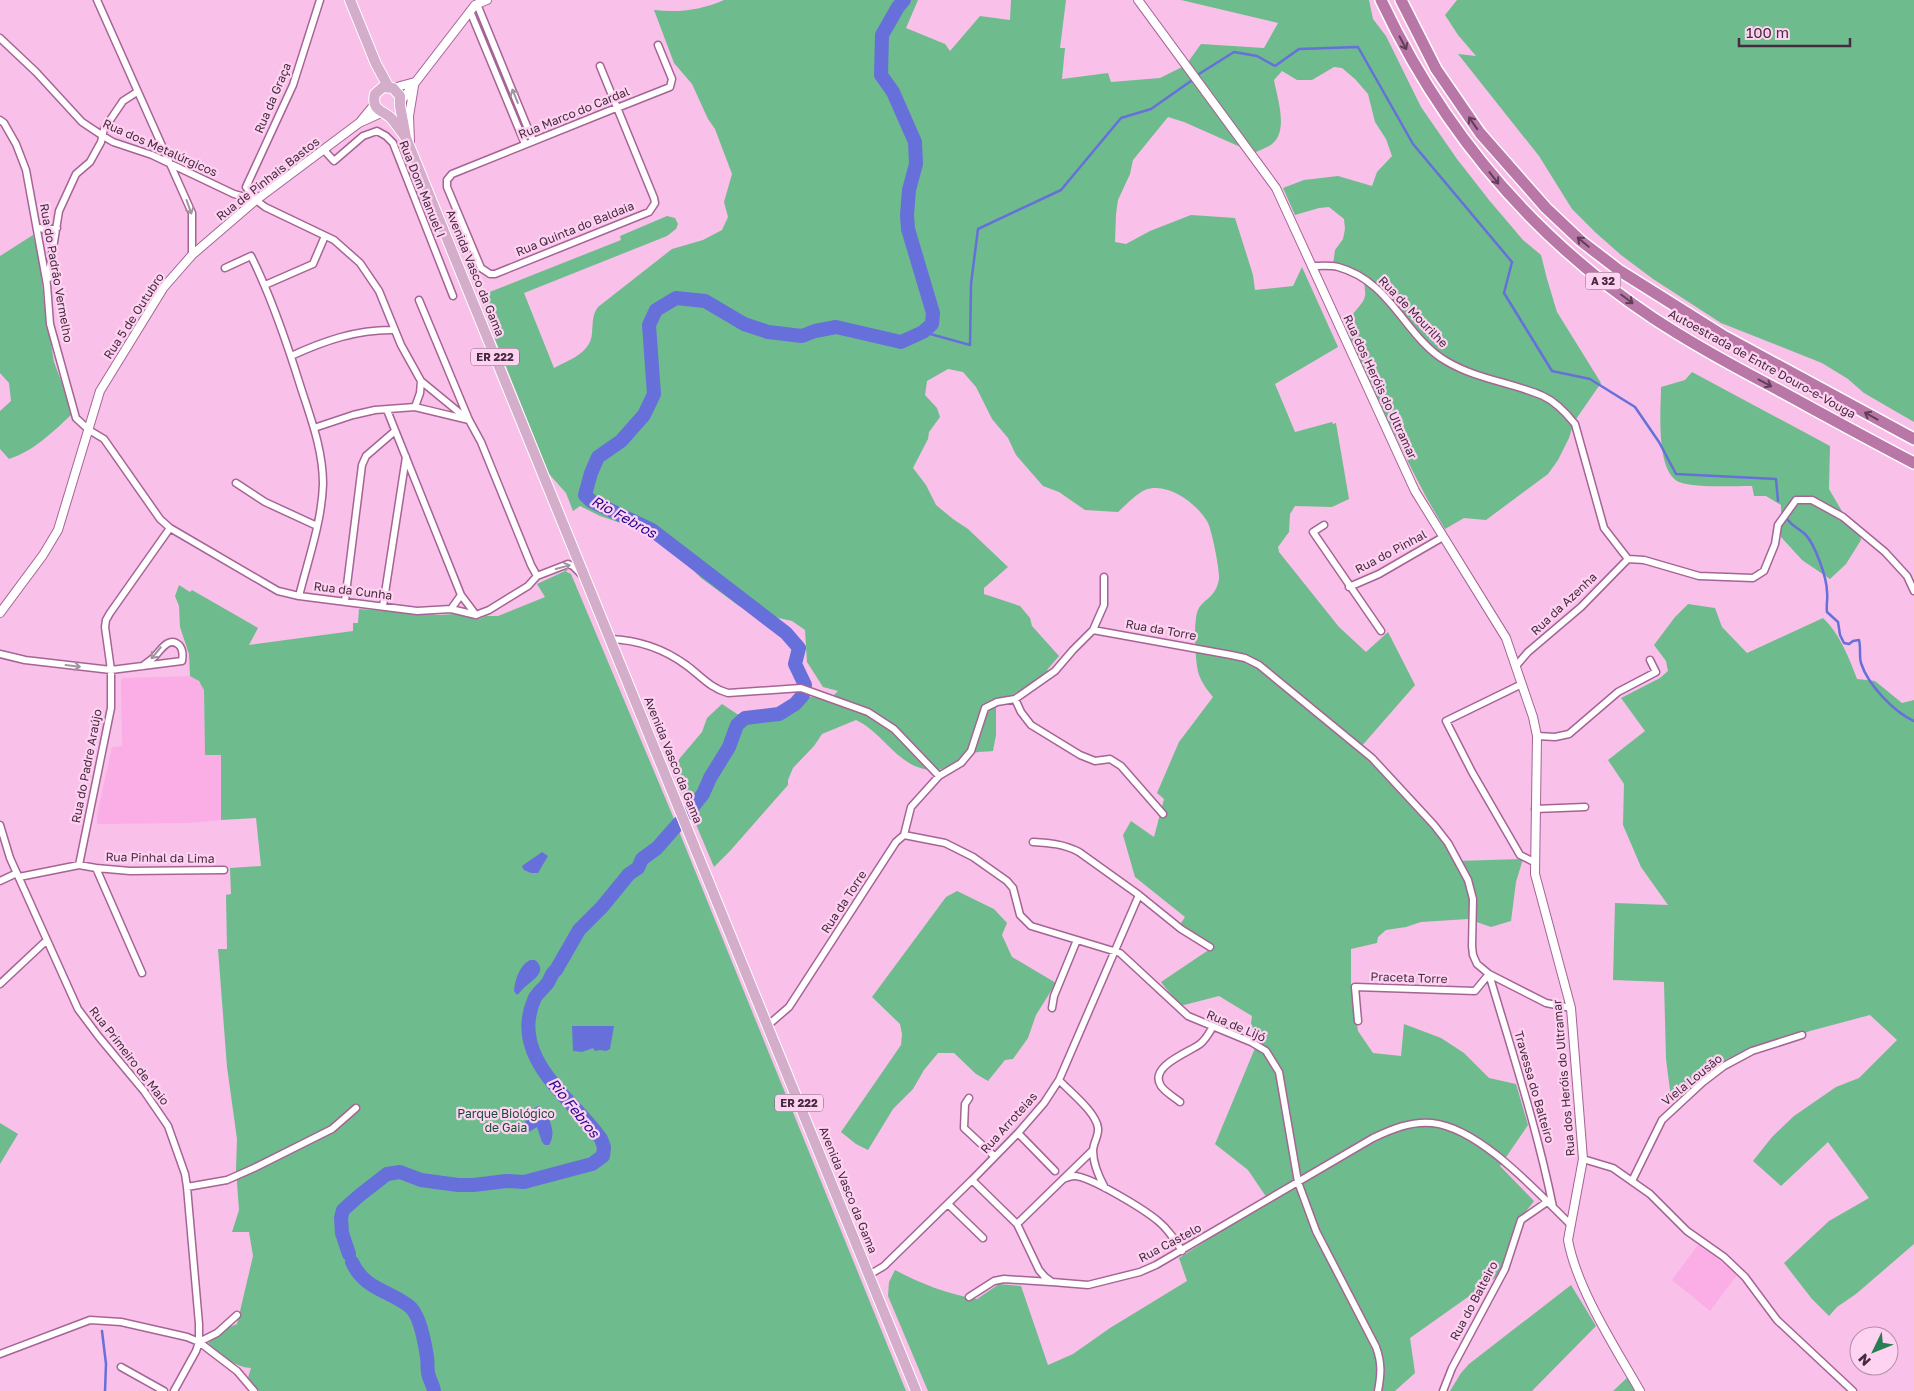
<svg xmlns="http://www.w3.org/2000/svg" width="1914" height="1391" font-family="'Golos Text',sans-serif">
  <style>
    .built { fill: #fbade6 }
    .green { fill: #6ebb8d }
    .water { fill: #6770da }
    .lines { fill: none; stroke-linecap: round; stroke-linejoin: round }
    .stream { stroke: #6770da; stroke-width: 2.5 }
    .river { stroke: #6770da; stroke-width: 14 }
    .minor-casing { stroke: #a56495; stroke-width: 9 }
    .tertiary-casing { stroke: #a56495; stroke-width: 10 }
    .primary-casing { stroke: #fff; stroke-width: 12 }
    .motorway-casing { stroke: #fff; stroke-width: 14 }
    .minor { stroke: #fff; stroke-width: 6 }
    .tertiary { stroke: #fff; stroke-width: 8 }
    .primary { stroke: #d4adca; stroke-width: 10 }
    .motorway { stroke: #b877a7; stroke-width: 11 }
    .oneway { stroke: #623d59 }
    .oneway2 { stroke: #a2949f }
    .labels { text-anchor: middle; stroke-width: 4.5; stroke-linejoin: round; paint-order: stroke }
    .shield { fill: #fed2f1; stroke: #7d5c74; stroke-width: 1 }
    .shield-label { font-size: 11px; font-weight: bold; fill: #462a3f }
    .street-label { font-size: 12px; fill: #462a3f; stroke: #fed2f1 }
    .park-label { font-size: 12px; fill: #164d31; stroke: #fed2f1 }
    .water-label { font-size: 14px; font-style: italic; fill: #25058d; stroke: #fed2f1 }
  </style>
  <rect width="100%" height="100%" fill="#f9c0e9"/>
  <path class="built" d="M193 676 201 684 204 689 205 755 221 754V820L189 823 97 824V815L112 747 122 746 121 680 124 678Z
    M1698 1245 1713 1255 1737 1275 1710 1311 1672 1280Z"/>
  <path class="green" d="M724 0H918L906 28 945 44 950 51 980 16 1010 20 1011 0H1066L1060 48H1065L1062 79 1108 73 1111 82 1160 78 1186 65 1201 44 1264 48 1278 23 1181 0H1369L1373 19 1386 36 1421 107 1457 159 1489 200 1523 240 1541 255 1547 279 1557 312 1601 383 1574 422 1569 438 1558 460 1548 474 1486 520 1464 518 1445 529C1418 486 1398 440 1375 394 1367 379 1347 349 1346 332 1345 316 1363 307 1365 296 1366 292 1364 286 1364 281L1333 265 1335 250 1343 239 1345 229 1344 219 1329 207 1319 208 1295 215 1283 188 1304 180 1338 176 1372 186 1377 172 1392 156 1386 139 1375 122 1368 94 1355 79 1342 68 1334 67 1312 80H1297L1282 71 1274 80C1277 97 1289 131 1272 144 1267 148 1259 150 1254 153L1184 122 1168 117 1133 160 1130 174 1118 200 1116 214 1115 242 1126 244 1150 231 1191 215 1235 218 1253 275 1255 290 1293 286 1302 267 1338 347 1275 384 1295 432 1332 422 1333 424 1336 423 1349 499 1332 507 1295 506 1290 514 1289 532 1278 547 1279 552 1339 627 1366 652 1388 632 1415 685 1360 748 1446 840 1456 861 1523 859 1516 882 1511 921 1491 927 1468 919 1421 922 1406 927 1386 930 1378 937 1377 943 1351 949V983L1358 1031 1373 1053 1401 1056 1404 1024 1441 1038 1464 1053 1489 1078 1516 1084 1528 1125 1500 1166 1534 1201 1521 1218 1514 1231 1499 1275 1410 1338 1415 1373 1395 1391H928L888 1296 889 1282 895 1270C919 1283 950 1295 977 1299L999 1284 1021 1286 1048 1365 1073 1354 1110 1328 1187 1281 1179 1258 1269 1201 1248 1170 1215 1144 1258 1041 1251 1023 1252 1016 1219 996 1180 1006 1161 982 1213 947 1179 926 1185 917 1135 877 1123 835 1131 821 1154 837 1164 799 1157 793 1179 742 1213 697C1207 690 1202 683 1199 675 1195 664 1193 620 1198 610 1203 599 1216 598 1219 579 1220 571 1212 531 1208 523 1198 504 1167 481 1145 490 1136 494 1126 505 1118 512L1085 510 1059 492 1043 486 1016 455 1008 438 992 419 976 387 963 372 948 369 927 381 925 395 937 408 940 417 929 432 928 439 913 468 926 485 936 505 953 519 968 529 1008 567 984 588V594L1020 606 1030 618 1032 626 1059 656 1047 670 1049 672C1031 685 1012 693 996 708V735L993 751C987 752 979 751 974 753 959 758 949 771 932 770 899 769 883 732 856 720L822 734 814 746 793 768 788 780V785L730 851 714 867 673 770 680 758 702 732 707 718 722 704 737 714H770L789 708 803 696 830 699 838 691 823 687 807 662 805 630 792 621 756 613 739 606 701 578 680 557 652 538 624 524 600 516 580 506 573 511 566 493 549 474 489 324 482 295 621 240 620 236 667 216 675 218 678 224 676 229 667 236 524 293 554 368C569 360 591 353 592 333 593 323 592 315 598 307L672 249 703 240 722 230 728 217 724 202 732 174 715 129 708 119 692 84 674 63 654 10C679 13 701 10 724 0Z
    M1457 0H1914V422L1864 393 1848 379 1822 363 1721 323 1653 279 1621 255 1595 232 1572 209 1539 156 1458 54 1476 56 1458 35 1445 15Z
    M33 235 40 261 44 302 54 362 73 413C54 431 34 451 9 459L0 449V411L11 401 9 383 0 373V256Z
    M1692 372 1830 446 1829 489 1843 513 1858 529 1861 540 1846 564 1830 579 1802 560 1781 537V505L1766 496H1754L1752 486C1734 486 1695 488 1679 482 1655 471 1661 409 1661 387L1685 380Z
    M565 571 571 574 672 814 906 1391H259L248 1378 251 1368C234 1367 220 1355 208 1343L227 1328 237 1324 253 1256 249 1232H232L239 1210 236 1169 237 1139 227 1067 218 949H227L226 895 231 894 230 868 261 866 256 818 221 820V755H205L204 690 199 681 190 676 189 654 180 627 179 606 175 596 179 585 190 592 192 590 258 628 249 645 353 631V623H358L359 609 439 615 455 614 479 619 486 616H498L545 597 537 584Z
    M1688 604 1715 608 1722 627 1747 653 1823 618C1840 634 1849 658 1857 679L1875 681 1902 703 1914 700V1244L1856 1294 1837 1307 1829 1316 1812 1299 1784 1263 1829 1221 1869 1198 1828 1142 1781 1186 1753 1161 1772 1137 1794 1116 1836 1087 1859 1078 1897 1040 1870 1015 1810 1031 1761 1049 1727 1059 1708 1073 1687 1098H1671L1666 1059 1664 982 1613 980 1615 903 1668 905 1641 867 1623 825 1624 784 1608 760 1645 731 1621 698 1660 678 1668 671 1666 661 1654 645 1675 617Z
    M957 891 994 909 1007 923 1002 935 1012 957 1056 983 1036 1015 1028 1038 1013 1059 1005 1060 988 1081 976 1074 954 1053H938L924 1070 913 1089 893 1109 868 1150 856 1144 841 1132 901 1045 902 1034 900 1024 872 997 946 897Z
    M0 1123 18 1134 0 1164Z
    M1571 1285 1596 1326 1532 1391H1450L1461 1373 1469 1364Z
    M1629 1376 1636 1391H1613Z"/>
  <path class="water" d="M542 852 548 856 538 873H531L524 870 522 866Z
    M530 960H535C548 971 534 979 526 986 522 989 521 992 517 995L514 991C515 980 519 966 530 960Z
    M572 1026H614L610 1049 606 1051 600 1050 595 1051 593 1048 582 1052 573 1051Z
    M538 1106 540 1107 538 1118 540 1119 544 1112 547 1113C551 1125 556 1134 549 1145H545L542 1142 537 1127 529 1132 524 1125 530 1111Z"/>
  <g class="lines">
    <path class="stream" d="M1199 74 1234 52 1257 56 1275 66 1299 49 1358 47 1413 144 1512 262 1504 293 1552 371 1590 379 1635 407 1659 442 1676 474 1776 479 1778 501
      M923 332 970 345 971 284 978 229 1061 190 1121 118 1151 109 1191 81
      M1787 519C1793 527 1798 528 1805 534 1815 544 1827 578 1827 592 1828 599 1826 604 1827 612L1838 622 1840 635 1844 643 1849 644 1853 641 1859 640C1861 648 1859 656 1861 663 1868 685 1894 712 1914 721
      M102 1331 106 1364 105 1391"/>
    <path class="river" d="M688 813 703 794 710 778 729 747 737 725 745 718 779 714 795 704 803 695 805 685 795 664 799 648 786 633 652 530 591 501 585 495 591 473 598 457 621 441 644 415 654 394 649 325 656 310 676 298 705 301 744 324 768 332 802 336 815 331 836 327 901 342 923 332 932 324 933 313 908 229 907 215 909 190 916 164 915 142 893 92 881 75 882 35 898 7 904 0
      M349 1254 342 1233 341 1218 343 1210 360 1195 387 1174 400 1172 421 1180 458 1185H474L506 1181 524 1182 592 1164 603 1156 604 1147 601 1139C572 1098 509 1058 534 1000 536 994 542 990 546 985 551 980 550 974 556 970L579 930 602 907 629 874 638 868 642 859 657 848 679 823
      M352 1262C364 1289 388 1290 409 1306 420 1314 425 1344 427 1357 428 1362 427 1368 428 1373 429 1379 433 1384 434 1391"/>
    <g class="minor-casing">
      <path id="minor" d="M97 0 192 213V255
        M320 0 293 85 246 187 256 200 265 207 334 240 360 263 379 291 401 345 421 381 420 393 415 407
        M477 4 533 141
        M470 11 525 144
        M0 38 36 72 82 122 103 136 113 142 152 155 234 194 256 200
        M600 66 654 198 655 203 649 212 495 274H490L481 268 447 187V180L452 174 611 110 617 108 670 87 672 79 658 45
        M0 120 4 123 16 144 26 170 47 285 50 324 76 418 89 430 104 439 160 519 170 528 278 591 299 596 417 611 451 609 476 615 489 610 528 586 537 576 568 564 573 566 582 575
        M324 150 334 161 363 136 377 131 386 136 393 143 453 296
        M37 227 46 230 57 228
        M1312 266C1320 266 1331 265 1338 267 1391 281 1405 337 1446 361 1478 380 1511 382 1543 396 1554 401 1567 414 1575 424L1604 528 1628 559
        M225 268 251 256C272 298 287 343 301 388 311 419 323 450 323 484 322 521 308 560 299 596
        M48 279 59 211 76 174 90 162 101 142 104 129 123 101 137 92
        M265 285 313 264 325 236
        M419 300 469 420 481 442 531 565 537 576
        M291 356C324 341 357 329 395 330
        M421 381 466 418
        M387 410 461 595 451 609
        M314 428 353 415 375 410 415 407 469 420
        M236 483 265 502 317 526
        M1324 525 1313 532 1381 631
        M1349 587 1379 574 1443 537
        M461 595 476 615
        M345 601 362 465 366 456 395 431
        M383 606 406 457
        M1093 630 1104 605V577
        M610 639C638 640 664 649 686 665 701 676 710 688 728 693L801 688 868 712 894 729 939 776
        M0 654 25 660 111 670 182 661C183 655 183 649 179 645 168 635 159 653 153 658 150 661 146 663 143 666
        M1516 666 1528 652 1581 607 1628 559 1644 560 1699 576 1753 578 1764 571 1775 544 1778 525 1796 500H1812L1843 517 1885 552 1907 576 1914 591
        M1522 684 1446 721 1472 772 1520 855 1534 862
        M1015 699 1021 712 1031 725 1080 755 1095 761 1110 759 1121 766 1163 814
        M1537 736 1555 737 1569 734 1618 692 1656 672 1650 660
        M1535 809 1585 807
        M0 825 10 858 78 1009 99 1037 144 1091 168 1126 185 1174 187 1187 199 1324V1342L196 1351 174 1391
        M904 835 945 843 973 857 1007 881 1013 888 1020 915 1031 926 1120 953 1188 1016 1251 1042 1266 1051 1279 1072 1298 1182 1316 1231 1376 1347C1382 1363 1381 1375 1378 1391
        M1033 842C1050 843 1064 844 1079 852L1139 895 1181 929 1210 947
        M79 865 111 708V670L105 627 106 620 110 613 170 528
        M96 868 130 871 224 870
        M19 877 79 865 96 868 142 973
        M0 881 17 873
        M1489 974C1512 1052 1537 1128 1553 1207
        M0 984 47 940
        M1052 1008 1054 996 1077 940
        M1358 1021 1355 987 1475 991 1489 974
        M767 1026 789 1007 896 842 904 835 911 807 939 776 961 763 971 751 985 708 997 702 1015 699 1055 671 1073 650 1093 630 1231 655 1245 658 1259 665 1372 758 1434 825 1448 843 1468 880 1473 899 1472 946 1473 955 1477 964 1489 974 1546 1003 1571 1008
        M1059 1080C1070 1092 1096 1112 1098 1128 1099 1136 1093 1143 1093 1151 1093 1164 1099 1177 1105 1188
        M969 1098 965 1104 964 1128 994 1156
        M1180 1102C1174 1097 1166 1093 1161 1086 1148 1066 1190 1052 1200 1044 1206 1039 1209 1033 1212 1028
        M1018 1133 1055 1171
        M1583 1159 1613 1168 1650 1194 1687 1231 1724 1257 1745 1277 1777 1320 1853 1391
        M1063 1179C1066 1178 1071 1176 1074 1176 1090 1176 1145 1210 1158 1221 1168 1229 1175 1240 1182 1251
        M972 1180 1017 1224 1039 1270 1045 1277 1052 1282 1088 1285 1140 1272 1156 1265 1373 1138C1392 1129 1411 1121 1432 1123 1480 1128 1537 1192 1571 1225
        M1632 1181 1662 1120 1703 1082 1724 1066 1752 1051 1802 1035
        M187 1187 227 1180 254 1168 332 1129 356 1108
        M948 1204 983 1238
        M1017 1224 1093 1150
        M869 1275 884 1266 972 1180 1018 1133 1044 1103 1059 1080 1139 895
        M969 1297 994 1281 1004 1279 1051 1282
        M199 1342 217 1333 237 1315
        M0 1354 90 1320 121 1322 187 1337 199 1342 237 1371 254 1391
        M121 1367 164 1391
        M1443 1391 1452 1368 1505 1269 1521 1220 1547 1202"/>
    </g>
    <g class="tertiary-casing">
      <path id="tertiary" d="M1138 0 1276 188 1415 491 1506 638 1533 717 1537 736 1535 874 1571 1008 1583 1159 1568 1240C1577 1289 1615 1347 1640 1391
        M393 88 415 82
        M401 101 475 5 487 0
        M360 122 374 105
        M410 142 409 116 414 86
        M0 613 43 555 58 530 100 391 164 287 192 255 256 200 359 123 381 113"/>
    </g>
    <g class="primary-casing">
      <path id="primary" d="M350 0 376 64 388 86
        M406 138C401 131 396 124 391 118 382 110 371 110 375 94L383 87 393 88 400 96V106L406 138 916 1391"/>
    </g>
    <g class="motorway-casing">
      <path id="motorway" d="M1381 0C1442 130 1533 238 1653 318 1691 343 1731 365 1771 386 1819 412 1866 438 1914 463
        M1401 0 1436 69 1480 133 1546 208 1581 241 1620 271 1722 335 1914 439"/>
    </g>
    <use href="#minor" class="minor"/>
    <use href="#tertiary" class="tertiary"/>
    <use href="#primary" class="primary"/>
    <use href="#motorway" class="motorway"/>
  </g>
  <defs><path id="oneway-shaft" d="M-6 0H5M1.5-3L5.5 0L1.5 3" fill="none" stroke-width="1.6" stroke-linecap="round" stroke-linejoin="round" transform="scale(1.25)"/></defs>
  <g class="oneway">
    <use href="#oneway-shaft" transform="translate(1403 43) rotate(62)"/>
    <use href="#oneway-shaft" transform="translate(1473 123) rotate(-125)"/>
    <use href="#oneway-shaft" transform="translate(1494 178) rotate(52)"/>
    <use href="#oneway-shaft" transform="translate(1583 242) rotate(-140)"/>
    <use href="#oneway-shaft" transform="translate(1627 299) rotate(37)"/>
    <use href="#oneway-shaft" transform="translate(1765 383) rotate(28)"/>
    <use href="#oneway-shaft" transform="translate(1871 416) rotate(-151)"/>
  </g>
  <g class="oneway2">
    <use href="#oneway-shaft" transform="translate(515 96) rotate(-112)"/>
    <use href="#oneway-shaft" transform="translate(189 207) rotate(70)"/>
    <use href="#oneway-shaft" transform="translate(563 567) rotate(-15)"/>
    <use href="#oneway-shaft" transform="translate(156 653) rotate(130)"/>
    <use href="#oneway-shaft" transform="translate(73 666) rotate(7)"/>
  </g>
  <g class="labels">
    <g class="shield">
      <rect x="1585.5" y="272.5" width="35" height="17" rx="4"/>
      <rect x="471" y="348.5" width="48" height="17" rx="4"/>
      <rect x="775" y="1094.5" width="48" height="17" rx="4"/>
    </g>
    <g class="shield-label">
      <text x="1603" y="285">A 32</text>
      <text x="495" y="361">ER 222</text>
      <text x="799" y="1107">ER 222</text>
    </g>
    <g class="street-label">
      <text transform="translate(273 98) rotate(-67)" y="4">Rua da Graça</text>
      <text transform="translate(574 113) rotate(-22)" y="4">Rua Marco do Cardal</text>
      <text transform="translate(160 148) rotate(24)" y="4">Rua dos Metalúrgicos</text>
      <text transform="translate(268 179) rotate(-38)" y="4">Rua de Pinhais Bastos</text>
      <text transform="translate(422 189) rotate(68)" y="4">Rua Dom Manuel I</text>
      <text transform="translate(575 229) rotate(-22)" y="4">Rua Quinta do Baldaia</text>
      <text transform="translate(56 273) rotate(80)" y="4">Rua do Padrão Vermelho</text>
      <text transform="translate(475 273) rotate(68)" y="4">Avenida Vasco da Gama</text>
      <text transform="translate(1413 312) rotate(46)" y="4">Rua de Mourilhe</text>
      <text transform="translate(134 316) rotate(-57)" y="4">Rua 5 de Outubro</text>
      <text transform="translate(1762 364) rotate(29)" y="4">Autoestrada de Entre Douro-e-Vouga</text>
      <text transform="translate(1380 387) rotate(65)" y="4">Rua dos Heróis do Ultramar</text>
      <text transform="translate(1391 552) rotate(-28)" y="4">Rua do Pinhal</text>
      <text transform="translate(353 591) rotate(7)" y="4">Rua da Cunha</text>
      <text transform="translate(1564 604) rotate(-43)" y="4">Rua da Azenha</text>
      <text transform="translate(1161 630) rotate(10)" y="4">Rua da Torre</text>
      <text transform="translate(673 760) rotate(68)" y="4">Avenida Vasco da Gama</text>
      <text transform="translate(87 766) rotate(-79)" y="4">Rua do Padre Araújo</text>
      <text transform="translate(160 858) rotate(1)" y="4">Rua Pinhal da Lima</text>
      <text transform="translate(844 902) rotate(-57)" y="4">Rua da Torre</text>
      <text transform="translate(1409 978) rotate(2)" y="4">Praceta Torre</text>
      <text transform="translate(1236 1026) rotate(23)" y="4">Rua de Lijó</text>
      <text transform="translate(129 1056) rotate(52)" y="4">Rua Primeiro de Maio</text>
      <text transform="translate(1564 1078) rotate(-95)" y="4">Rua dos Heróis do Ultramar</text>
      <text transform="translate(1692 1080) rotate(-39)" y="4">Viela Lousão</text>
      <text transform="translate(1534 1087) rotate(74)" y="4">Travessa do Balteiro</text>
      <text transform="translate(1009 1123) rotate(-48)" y="4">Rua Arroteias</text>
      <text transform="translate(848 1190) rotate(68)" y="4">Avenida Vasco da Gama</text>
      <text transform="translate(1170 1243) rotate(-28)" y="4">Rua Castelo</text>
      <text transform="translate(1474 1301) rotate(-62)" y="4">Rua do Balteiro</text>
    </g>
    <g class="park-label">
      <text x="506" y="1118">Parque Biológico<tspan x="506" dy="14">de Gaia</tspan></text>
    </g>
    <g class="water-label">
      <text transform="translate(624 517) rotate(29)" y="5">Rio Febros</text>
      <text transform="translate(574 1108) rotate(51)" y="5">Rio Febros</text>
    </g>
  </g>
  <g transform="translate(1874 1351) rotate(227)"><circle r="24" fill="#fed2f1" stroke="#b48faa"/>
  <path d="M0-4L9 19L0 12L-9 19Z" fill="#287e52"/>
  <text y="-8" font-size="14" font-weight="bold" text-anchor="middle" fill="#462a3f">N</text>
  </g>
  <path d="M1739 38v8h111v-8" fill="none" stroke="#462a3f" stroke-width="2.5"/>
  <text x="1746" y="38" font-size="15" fill="#462a3f" stroke="#fed2f1" stroke-width="4" paint-order="stroke">100 m</text>
</svg>
